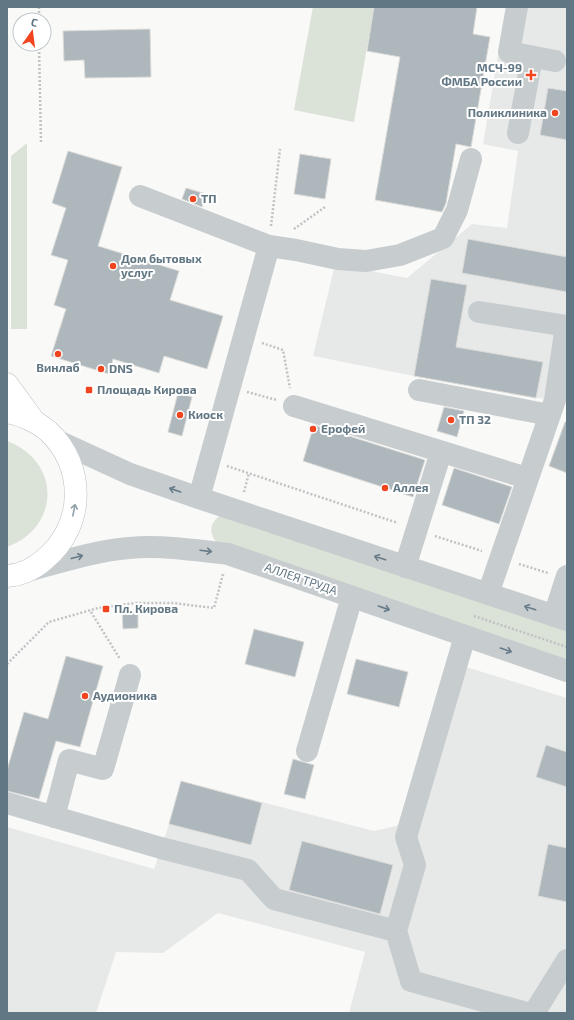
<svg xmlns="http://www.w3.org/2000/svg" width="574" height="1020" font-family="'Exo 2',sans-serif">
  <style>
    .built { fill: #e7e9e8 }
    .green { fill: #dbe2d7 }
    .building { fill: #adb7bc; stroke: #dbdbd9 }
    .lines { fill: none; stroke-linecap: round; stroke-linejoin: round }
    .major-casing { stroke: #babfc2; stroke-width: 23 }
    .path { stroke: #c0c3c5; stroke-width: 2.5; stroke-dasharray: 2 2; stroke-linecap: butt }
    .minor { stroke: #c7cccf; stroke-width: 22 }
    .major { stroke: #fff; stroke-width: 22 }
    .oneway { stroke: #677b88 }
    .oneway2 { stroke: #91a0a9 }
    .poi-dot { fill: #f2441e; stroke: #fff; stroke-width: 1.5 }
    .labels { text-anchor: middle; stroke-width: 4; stroke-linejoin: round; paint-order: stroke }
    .poi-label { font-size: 12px; font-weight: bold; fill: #627784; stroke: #fff; text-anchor: start }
    .street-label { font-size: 12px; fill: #627784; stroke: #fff }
  </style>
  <rect width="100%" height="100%" fill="#f9f9f7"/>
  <path class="built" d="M506 7H567V403L414 376 313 356 335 264 407 278 472 224 507 228 518 151 483 144Z
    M466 667 567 698V1013H349L365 952 218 913 163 953 116 952 96 1013H12L7 1011V827L154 869 169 824 181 781 374 831 400 825Z"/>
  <path class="green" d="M313 7H374L354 122 294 110Z
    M27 143V329H11V156Z
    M7 441C61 461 61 527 7 547Z
    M221 515 567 629V661L217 543C208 533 210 522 221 515Z"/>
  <path class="building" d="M374 7H477L473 34 490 37 471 147 456 144 446 203 442 212 375 200 400 57 367 51Z
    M150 29 151 77 85 78 84 60 64 61 63 31Z
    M548 88 567 91V140L540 135Z
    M68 151 122 167 98 246 179 271 170 300 223 316 207 369 164 356 159 373 113 359 109 374 51 356 66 309 54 305 68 260 51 255 66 208 52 203Z
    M300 154 331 159 325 199 294 194Z
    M186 188 206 194 202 207 182 199Z
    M468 239 567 257V292L462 273Z
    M431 279 467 285 456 347 543 362 536 398 414 376Z
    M178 393 192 397 182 436 168 432Z
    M444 407 464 411 457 437 437 431Z
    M565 422H567V473L549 466Z
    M314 425 425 460 413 497 303 461Z
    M454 468 512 487 499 524 442 505Z
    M122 611H138V628L123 629Z
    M254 629 304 642 295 677 245 664Z
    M66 656 103 666 80 747 56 741 39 799 7 791V770L24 712 48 719Z
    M356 659 408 672 399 707 347 694Z
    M546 745 567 752V787L536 777Z
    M293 759 314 765 305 799 284 794Z
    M181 781 262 803 251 845 169 824Z
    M302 841 393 865 380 914 289 890Z
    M548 844 567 848V902L538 896Z"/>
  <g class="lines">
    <g class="major-casing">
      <path id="major" d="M7 384 34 421
        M7 412C22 415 36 421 48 431 86 466 85 526 45 559 35 568 21 575 7 576"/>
    </g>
    <path class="path" d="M39 7V20
      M39 44 41 143
      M271 226 280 149
      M294 229 325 207
      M262 343 283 350 290 388
      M247 392 277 400
      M227 466 398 523
      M244 492 249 473
      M435 536 482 551
      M519 564 548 573
      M91 612 120 659
      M474 616 567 647
      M7 664 49 622 98 608 135 603H174L214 608 223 574H225"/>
    <path class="minor" d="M517 7 509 52 555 61
      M518 133 532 57
      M140 196 269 246
      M479 312 567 326
      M419 390 550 415
      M294 406 517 475
      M58 441 130 474 199 498 567 620
      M199 498 269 246 296 250 338 259 366 261 400 255 443 238 457 210 471 159
      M405 567 441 452
      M27 571C61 562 94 551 129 548 162 545 195 550 228 554L567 671
      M488 594 555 400 566 326
      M554 616 567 576
      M307 751 352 597
      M7 803 161 848 248 870 274 899 396 931 411 981 527 1013
      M54 817 69 760 103 769 130 675
      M396 931 415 865 406 837 465 636
      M534 1013 567 960"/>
    <use href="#major" class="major"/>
  </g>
  <defs><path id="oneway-shaft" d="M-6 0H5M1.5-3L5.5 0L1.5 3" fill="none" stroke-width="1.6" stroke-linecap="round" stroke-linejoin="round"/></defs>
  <g class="oneway">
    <use href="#oneway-shaft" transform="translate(175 490) rotate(-161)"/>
    <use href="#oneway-shaft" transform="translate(206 551) rotate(7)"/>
    <use href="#oneway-shaft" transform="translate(77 557) rotate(-15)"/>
    <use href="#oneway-shaft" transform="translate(380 558) rotate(-162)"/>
    <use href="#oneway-shaft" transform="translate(384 608) rotate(19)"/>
    <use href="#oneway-shaft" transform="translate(530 608) rotate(-162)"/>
    <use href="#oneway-shaft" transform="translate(506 650) rotate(19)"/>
  </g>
  <use class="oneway2" href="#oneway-shaft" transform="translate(74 510) rotate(-79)"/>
  <g class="poi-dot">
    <path d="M529 69h4v4h4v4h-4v4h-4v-4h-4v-4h4z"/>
    <circle cx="555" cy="113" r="4"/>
    <circle cx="193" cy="199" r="4"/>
    <circle cx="113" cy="266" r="4"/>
    <circle cx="58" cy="354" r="4"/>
    <circle cx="101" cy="369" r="4"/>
    <rect x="85" y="386" width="8" height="8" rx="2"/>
    <circle cx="180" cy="415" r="4"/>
    <circle cx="451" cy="420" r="4"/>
    <circle cx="313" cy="429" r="4"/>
    <circle cx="385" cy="488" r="4"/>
    <rect x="102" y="605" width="8" height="8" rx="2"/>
    <circle cx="85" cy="696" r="4"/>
  </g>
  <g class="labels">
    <g class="poi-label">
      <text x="522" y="72" text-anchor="end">МСЧ-99<tspan x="522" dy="14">ФМБА России</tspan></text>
      <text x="547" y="117" text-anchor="end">Поликлиника</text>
      <text x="201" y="203">ТП</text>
      <text x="121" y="263">Дом бытовых<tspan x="121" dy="14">услуг</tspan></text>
      <text x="58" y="372" text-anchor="middle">Винлаб</text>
      <text x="109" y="373">DNS</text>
      <text x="97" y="394">Площадь Кирова</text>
      <text x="188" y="419">Киоск</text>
      <text x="459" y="424">ТП 32</text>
      <text x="321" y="433">Ерофей</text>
      <text x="393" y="492">Аллея</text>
      <text x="114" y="613">Пл. Кирова</text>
      <text x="93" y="700">Аудионика</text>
    </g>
    <g class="street-label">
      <text transform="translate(301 579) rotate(19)" y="4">АЛЛЕЯ ТРУДА</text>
    </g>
  </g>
  <rect width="574" height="1020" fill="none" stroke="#627784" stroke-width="16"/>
  <g transform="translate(32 32) rotate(14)"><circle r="19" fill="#ffffff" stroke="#c0c9ce"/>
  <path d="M0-3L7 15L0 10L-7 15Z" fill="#f2441e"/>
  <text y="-6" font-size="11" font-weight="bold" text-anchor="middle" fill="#627784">С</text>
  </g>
</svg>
